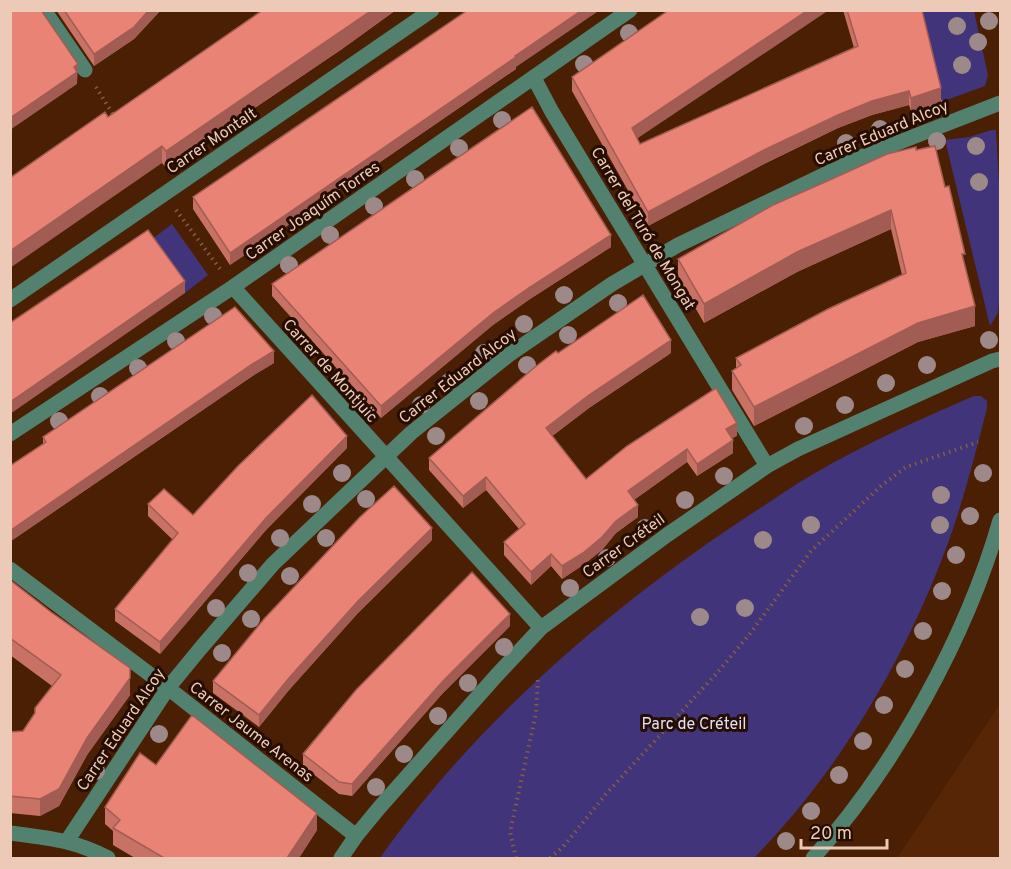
<svg xmlns="http://www.w3.org/2000/svg" width="1011" height="869" font-family="Overpass,sans-serif">
  <style>
    .built { fill: #572606 }
    .green { fill: #41347a }
    .lines { fill: none; stroke-linecap: round; stroke-linejoin: round }
    .path { stroke: #855d45; stroke-width: 4; stroke-dasharray: 1.5 4.5; stroke-linecap: butt }
    .minor { stroke: #53816f; stroke-width: 15 }
    .tree { fill: #9d8989 }
    .wall { fill: #c87165 }
    .shaded-wall { fill: #a25c53 }
    .building { fill: #e88376; stroke: #a25c53; stroke-width: 1.5 }
    .labels { text-anchor: middle; stroke-width: 6; stroke-linejoin: round; paint-order: stroke }
    .street-label { font-size: 16px; fill: #edcab8; stroke: #250d02 }
    .park-label { font-size: 16px; fill: #e1e0f7; stroke: #250d02 }
  </style>
  <rect width="100%" height="100%" fill="#4a1f03"/>
  <path class="built" d="M1000 704V858H897L998 707Z"/>
  <path class="green" d="M918 11H974L988 75 985 86 941 102Z
    M992 130H996L1000 201V288L998 313 990 326 945 140 969 137Z
    M172 224 208 275 185 293 148 242Z
    M974 396H981L987 401V408C977 447 967 487 954 526 912 648 844 766 754 858H380C473 726 604 612 739 522 764 506 789 488 815 473 865 444 920 419 974 396Z"/>
  <g class="lines">
    <path class="path" d="M96 87 114 116
      M176 210 220 269
      M516 858 510 832 536 713 538 678
      M550 858 563 847 606 794 716 674 749 635 811 551 881 486 906 467 978 442"/>
    <path class="minor" d="M44 10 85 70
      M534 78 552 112 767 466
      M233 287 541 628
      M10 300 432 10
      M10 434 233 287 630 10
      M10 569 168 688 356 836
      M10 833C48 838 74 840 108 858
      M67 841 168 688 200 649 273 564 411 433 510 354 612 284 678 245 861 157 1000 103
      M341 858 356 836 379 808 496 676 541 628 667 535 767 466 798 449 992 361 1000 359
      M813 858C894 769 967 636 1000 520"/>
  </g>
  <g class="tree">
    <circle cx="989" cy="21" r="9"/>
    <circle cx="957" cy="26" r="9"/>
    <circle cx="629" cy="33" r="9"/>
    <circle cx="978" cy="42" r="9"/>
    <circle cx="584" cy="64" r="9"/>
    <circle cx="962" cy="65" r="9"/>
    <circle cx="938" cy="108" r="9"/>
    <circle cx="502" cy="120" r="9"/>
    <circle cx="880" cy="129" r="9"/>
    <circle cx="937" cy="141" r="9"/>
    <circle cx="846" cy="143" r="9"/>
    <circle cx="976" cy="146" r="9"/>
    <circle cx="459" cy="148" r="9"/>
    <circle cx="415" cy="179" r="9"/>
    <circle cx="979" cy="182" r="9"/>
    <circle cx="374" cy="206" r="9"/>
    <circle cx="330" cy="235" r="9"/>
    <circle cx="289" cy="265" r="9"/>
    <circle cx="564" cy="295" r="9"/>
    <circle cx="618" cy="303" r="9"/>
    <circle cx="213" cy="316" r="9"/>
    <circle cx="524" cy="324" r="9"/>
    <circle cx="568" cy="335" r="9"/>
    <circle cx="989" cy="340" r="9"/>
    <circle cx="176" cy="341" r="9"/>
    <circle cx="484" cy="353" r="9"/>
    <circle cx="527" cy="365" r="9"/>
    <circle cx="927" cy="365" r="9"/>
    <circle cx="138" cy="368" r="9"/>
    <circle cx="449" cy="382" r="9"/>
    <circle cx="886" cy="383" r="9"/>
    <circle cx="100" cy="396" r="9"/>
    <circle cx="479" cy="401" r="9"/>
    <circle cx="421" cy="405" r="9"/>
    <circle cx="845" cy="405" r="9"/>
    <circle cx="59" cy="421" r="9"/>
    <circle cx="804" cy="426" r="9"/>
    <circle cx="436" cy="436" r="9"/>
    <circle cx="342" cy="473" r="9"/>
    <circle cx="983" cy="473" r="9"/>
    <circle cx="724" cy="476" r="9"/>
    <circle cx="941" cy="495" r="9"/>
    <circle cx="366" cy="499" r="9"/>
    <circle cx="685" cy="500" r="9"/>
    <circle cx="312" cy="504" r="9"/>
    <circle cx="970" cy="516" r="9"/>
    <circle cx="811" cy="525" r="9"/>
    <circle cx="940" cy="525" r="9"/>
    <circle cx="645" cy="528" r="9"/>
    <circle cx="280" cy="538" r="9"/>
    <circle cx="326" cy="538" r="9"/>
    <circle cx="763" cy="540" r="9"/>
    <circle cx="956" cy="555" r="9"/>
    <circle cx="607" cy="558" r="9"/>
    <circle cx="248" cy="573" r="9"/>
    <circle cx="290" cy="576" r="9"/>
    <circle cx="570" cy="588" r="9"/>
    <circle cx="942" cy="591" r="9"/>
    <circle cx="216" cy="608" r="9"/>
    <circle cx="745" cy="608" r="9"/>
    <circle cx="700" cy="617" r="9"/>
    <circle cx="251" cy="619" r="9"/>
    <circle cx="923" cy="631" r="9"/>
    <circle cx="504" cy="647" r="9"/>
    <circle cx="222" cy="653" r="9"/>
    <circle cx="905" cy="669" r="9"/>
    <circle cx="468" cy="683" r="9"/>
    <circle cx="884" cy="705" r="9"/>
    <circle cx="438" cy="716" r="9"/>
    <circle cx="159" cy="734" r="9"/>
    <circle cx="863" cy="741" r="9"/>
    <circle cx="404" cy="754" r="9"/>
    <circle cx="96" cy="771" r="9"/>
    <circle cx="839" cy="775" r="9"/>
    <circle cx="376" cy="787" r="9"/>
    <circle cx="811" cy="811" r="9"/>
    <circle cx="786" cy="841" r="9"/>
  </g>
  <path class="wall" d="M56 10H161L134 39 94 66Z
    M263 10H396L342 49 166 168 162 163 108 117Z
    M843 10H922L941 102 911 111 909 105 872 115 838 128 764 164 648 226 572 91V77L637 138 640 144 854 48Z
    M516 67V69L230 265 193 209V197Z
    M916 150 965 266 975 326 918 342 754 426 732 390V371L736 368V358L902 275 891 229 797 272 704 323 678 278V259Z
    M611 247 530 299 493 325 381 418 272 296V284Z
    M671 353 589 408 552 436 586 479 737 436 732 438 733 453 697 476 687 462 634 500 638 517 616 533 602 550 583 565 562 579 551 566 531 585 504 555V542L519 529 486 490 463 508 429 470V458Z
    M274 363 254 375 11 541 10 466 43 444V437Z
    M347 448 266 530 160 654 115 621V609L173 540 148 516V504L193 515Z
    M432 540 358 613 289 690 259 727 213 693V681Z
    M10 580 130 695 87 755 59 806 40 816 10 813V732L23 731 52 686 10 655Z
    M510 626 443 693 352 796 339 794 303 766V754Z
    M156 765 317 830 299 858H135L113 845V831L105 824V807Z"/>
  <path class="shaded-wall" d="M149 10H161L134 39 94 66V54Z
    M372 10H396L342 49 166 168V151Z
    M582 10H600L516 67V69L230 265V253L515 56Z
    M808 10H829L632 142V128Z
    M78 64 77 84 10 130V118Z
    M941 88V102L911 111V98Z
    M909 91V105L872 115 838 128 764 164 648 226V212L764 150 838 115 872 101Z
    M162 146V163L10 268V251Z
    M891 210V229L797 272 704 323V304L797 252Z
    M611 235V247L530 299 493 325 381 418V406L493 313 530 287Z
    M185 281V293L10 414V402Z
    M975 306V326L918 342 754 426V407L918 323Z
    M671 340V353L589 408 546 441V428L589 395Z
    M274 351V363L254 375 11 541V530L254 363Z
    M737 423V436L726 441V429Z
    M347 436V448L266 530 160 654V642L266 518Z
    M733 440V453L697 476V464Z
    M687 449V462L628 504V491Z
    M486 477V490L463 508V496Z
    M638 505V517L616 533 602 550 583 565 562 579V566L616 521Z
    M432 528V540L358 613 289 690 259 727V715L289 678 358 601Z
    M551 554V566L531 585V572Z
    M510 614V626L443 693 352 796V784L443 681Z
    M130 678V695L87 755 59 806 40 816V799L87 738Z
    M317 813V830L299 858H287Z"/>
  <path class="building" d="M10 10H41L78 64 74 67 77 72 10 118Z
    M64 10H149L134 27 94 54Z
    M263 10H372L166 151 162 146 10 251V178L105 112 108 117Z
    M468 10H582L515 56 516 57 230 253 193 197Z
    M669 10H808L632 128 640 144 858 46 847 10H922L941 88 911 98 909 91 872 101 838 115 764 150 648 212 572 77Z
    M532 107 611 235 530 287 493 313 381 406 272 284Z
    M935 146 945 187 949 186 965 254H962L975 306 918 323 754 407 732 371 741 365 736 358 828 309 906 273 891 210 797 252 704 304 678 259 773 205 825 182 887 154 916 147V150Z
    M148 230 185 281 10 402V323Z
    M643 295 671 340 589 395 546 428 586 479 627 446 716 388 737 423 726 429 733 440 697 464 687 449 628 491 638 505 616 521 602 537 583 553 562 566 551 554 531 572 504 542 525 524 486 477 463 496 429 458 535 367 556 351 558 353Z
    M235 307 274 351 254 363 11 530 10 466 46 442 43 437Z
    M312 395 347 436 266 518 160 642 115 609 178 533 148 504 164 489 193 515 238 466Z
    M394 486 432 528 358 601 289 678 259 715 213 681 264 619 360 517Z
    M472 572 510 614 443 681 352 784 339 782 303 754 356 690Z
    M10 580 51 612 130 668V678L87 738 59 789 40 799 10 796V732L23 731 35 713V708L61 675 10 638Z
    M192 715 317 813 287 858H164L113 828 120 820 105 807 140 753 156 765Z"/>
  <g class="labels">
    <g class="street-label">
      <text transform="translate(881 132) rotate(-23)" y="6">Carrer Eduard Alcoy</text>
      <text transform="translate(211 140) rotate(-34)" y="6">Carrer Montalt</text>
      <text transform="translate(312 210) rotate(-35)" y="6">Carrer Joaquím Torres</text>
      <text transform="translate(644 228) rotate(59)" y="6">Carrer del Turó de Mongat</text>
      <text transform="translate(331 370) rotate(48)" y="6">Carrer de Montjuïc</text>
      <text transform="translate(457 375) rotate(-38)" y="6">Carrer Eduard Alcoy</text>
      <text transform="translate(623 545) rotate(-36)" y="6">Carrer Créteil</text>
      <text transform="translate(120 729) rotate(-56)" y="6">Carrer Eduard Alcoy</text>
      <text transform="translate(252 731) rotate(38)" y="6">Carrer Jaume Arenas</text>
    </g>
    <g class="park-label">
      <text x="694" y="729">Parc de Créteil</text>
    </g>
  </g>
  <rect width="1011" height="869" fill="none" stroke="#edcab8" stroke-width="24"/>
  <path d="M801 839v9h86v-9" fill="none" stroke="#edcab8" stroke-width="3"/>
  <text x="810" y="839" font-size="18" fill="#edcab8" stroke="#250d02" stroke-width="4.5" paint-order="stroke">20 m</text>
</svg>
